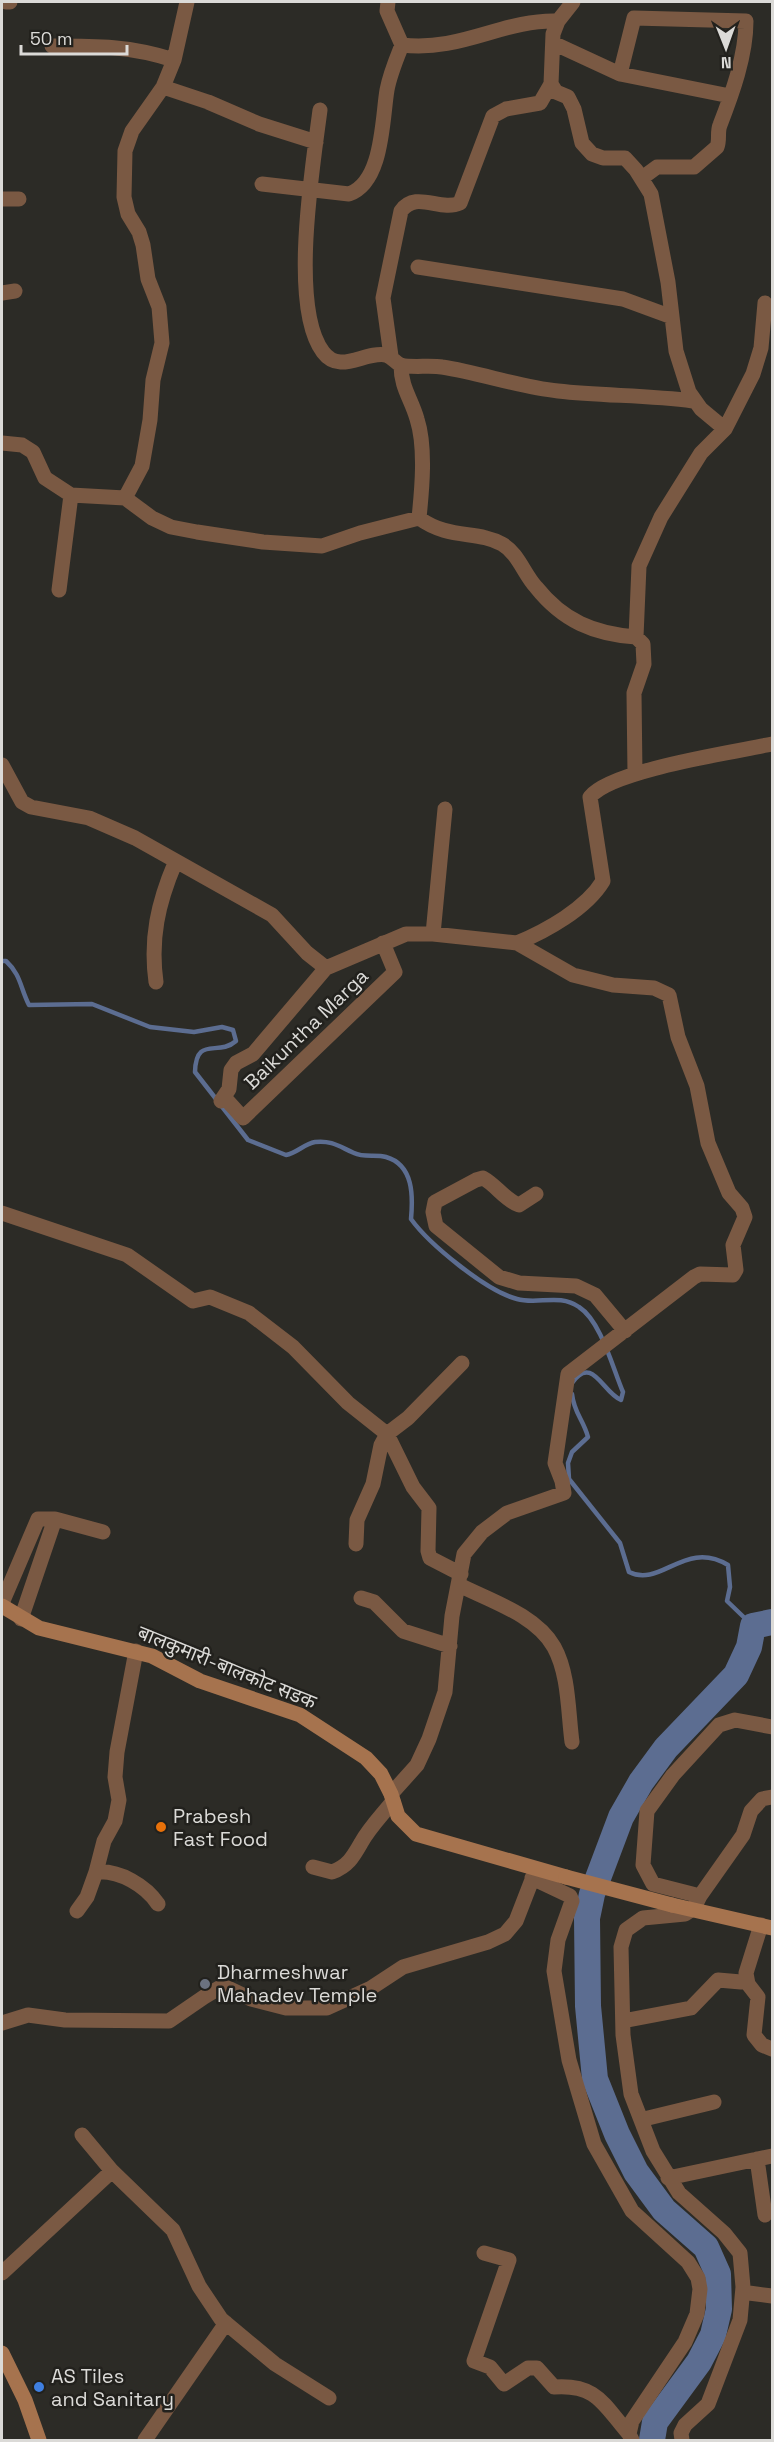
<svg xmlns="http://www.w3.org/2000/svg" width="774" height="2442" font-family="'Space Grotesk','Noto Sans Devanagari',sans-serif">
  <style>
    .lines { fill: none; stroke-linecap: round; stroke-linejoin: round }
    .stream { stroke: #5c6d91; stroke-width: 4.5 }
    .river { stroke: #5c6d91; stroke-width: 26 }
    .minor { stroke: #7a5943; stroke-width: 15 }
    .secondary { stroke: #a6734e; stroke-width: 15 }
    .secondary-bridge { stroke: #a6734e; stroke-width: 15 }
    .food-dot { fill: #e8710a; stroke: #22211d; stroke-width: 2 }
    .worship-dot { fill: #6b7280; stroke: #22211d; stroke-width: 2 }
    .shop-dot { fill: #3f7fe0; stroke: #22211d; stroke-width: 2 }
    .labels { text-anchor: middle; stroke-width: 5; stroke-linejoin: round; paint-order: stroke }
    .street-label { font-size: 20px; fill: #dbdad7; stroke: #22211d }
    .poi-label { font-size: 20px; fill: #dbdad7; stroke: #22211d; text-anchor: start }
  </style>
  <rect width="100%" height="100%" fill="#2c2b26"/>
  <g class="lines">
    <path class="stream" d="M2 961H6C21 975 20 987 29 1005L92 1004 150 1027 194 1032 222 1027 233 1030 236 1041C218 1057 196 1035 195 1072L248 1140 286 1155C297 1153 304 1144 315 1142 332 1140 340 1147 354 1153 364 1158 376 1154 386 1157 414 1165 413 1197 411 1219 429 1244 486 1291 517 1299 538 1305 559 1293 579 1307 601 1321 613 1369 623 1392L621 1400C603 1393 592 1354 572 1383
      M572 1394C574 1413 583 1419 588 1437L572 1452 568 1463 569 1479 620 1543 629 1572C661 1588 685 1539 728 1565L730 1587 727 1601 753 1626"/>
    <path class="river" d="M652 2440 655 2422 699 2362 713 2335 719 2309 718 2274 706 2247 664 2210 636 2172 617 2134 595 2079 588 2006 587 1918 592 1894 621 1817 641 1782 666 1748 736 1675 749 1647 753 1626 772 1622"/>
    <path class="minor" d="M6 2H10
      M573 2 558 21 553 34 551 84 556 92 568 97 574 109 582 143 592 154 603 158H625L636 170 651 194 668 282 676 351 689 392 701 409 725 429
      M553 43 620 74 730 96
      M402 45C462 52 503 19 558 21
      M52 46C97 46 131 46 174 60
      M620 74 634 18 746 21C746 56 732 94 720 125 717 132 720 140 717 147L694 167H657L642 178
      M163 87 208 102 259 124 316 142
      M320 110C313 165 289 307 323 352 340 375 364 351 386 355 393 357 395 363 401 365 409 368 431 365 442 367 481 373 519 387 558 391 603 396 648 395 693 401
      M262 184 349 194C383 182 382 120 387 90 390 74 396 60 402 45L387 11 388 2
      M2 199H19
      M418 267 623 299 672 317
      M2 293 15 291
      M391 356 383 298 401 211C416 190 440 212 460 203L493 116 506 109 540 103 551 84
      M401 365C401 388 411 398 417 419 426 447 422 489 419 518
      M2 443 22 445 33 452 45 478 71 495 125 498 152 518 171 527 197 532 263 542 322 546 360 533 419 518C449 540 477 530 502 544 518 553 524 574 536 587 563 621 594 634 636 637L643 644 644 664 634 693 635 774
      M125 498 142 466 150 420 153 380 162 343 159 307 148 279 143 245 139 232 128 214 124 197 125 151 132 131 163 87 174 60 187 2
      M59 590 71 495
      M636 637 639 566 661 517 701 453 725 429 753 374 761 348 765 303
      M2 765 22 802 31 807 89 818 135 838 272 915 307 953 326 968 406 934H433L517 943 573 975 613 985 654 988 669 995 678 1037 697 1086 708 1143 729 1193 742 1208 745 1217 733 1245 736 1270 733 1275 700 1274 694 1277 568 1374 555 1463 562 1481 564 1493 507 1513 482 1532 464 1554 452 1616 445 1692 429 1739 417 1765 391 1794
      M433 934 445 809
      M517 943C546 931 586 909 603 881L590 797C611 770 735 752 772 744
      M156 982C150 939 158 903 175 863
      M224 1097 243 1118 395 972 383 943
      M221 1101 229 1089 231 1070 236 1063 253 1054 326 968
      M536 1194 519 1205C505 1200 496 1185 483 1178L476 1180 435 1202 433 1212 436 1226 499 1277 519 1283 576 1286 595 1295 625 1331
      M2 1213 127 1255 193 1301 210 1297 249 1313 293 1347 348 1403 387 1434 413 1487 429 1508 428 1551 430 1558 461 1574
      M356 1544 357 1520 373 1484 381 1445 387 1434 408 1418 462 1363
      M459 1585C491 1601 536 1615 554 1647 569 1674 568 1712 572 1742
      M361 1598 374 1602 403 1631 450 1646
      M2 1603 38 1519H55L103 1532
      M21 1619 55 1519
      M136 1651 117 1752 115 1777 119 1800 115 1821 104 1841 96 1872C120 1870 146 1886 158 1904
      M313 1867 332 1872C348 1866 353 1857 361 1843 369 1828 383 1814 393 1801
      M532 1878 570 1896 572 1901 558 1940 554 1971 569 2060 594 2144 632 2211 688 2262 698 2278 700 2289 697 2314 685 2342 632 2421 629 2434 632 2440
      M700 1896 653 1884 643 1865 647 1811 673 1775 719 1725 735 1720 772 1727
      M77 1911 87 1897 96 1872
      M761 1925 746 1973 748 1984 758 1997 754 2035 762 2045 772 2049
      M628 2020 691 2008 718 1980 741 1982
      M2 2023 28 2015 65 2020 169 2021 204 1997 219 1988H228L251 1999 286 2008H327L371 1988 403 1967 488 1942 505 1934 516 1921 535 1872
      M644 2119 714 2102
      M82 2135 112 2171
      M757 2159 765 2215
      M668 2178 772 2156
      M484 2253 509 2260 474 2361 490 2367 504 2384 528 2368H537L554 2387C597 2384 603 2404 629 2434
      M2 2273 112 2171 173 2230 199 2286 221 2319 275 2364 329 2398
      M749 2293 772 2296
      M145 2440 226 2323
      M682 2440 681 2433 685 2425 708 2404 740 2320 743 2287 740 2253 724 2233 679 2193 653 2151 631 2094 623 2035 621 1947 626 1930 643 1918 685 1914 694 1908 700 1896 743 1835 751 1811 762 1799 772 1797"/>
    <path class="secondary" d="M2 1606 39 1628 152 1656 200 1681 300 1715 366 1758 381 1774 391 1794 398 1816 416 1834 566 1877
      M672 1905 772 1928
      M2 2353 25 2400 39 2440"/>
    <path class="secondary-bridge" d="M566 1877 672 1905"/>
  </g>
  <circle class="food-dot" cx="161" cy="1827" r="6"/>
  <circle class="worship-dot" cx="205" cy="1984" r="6"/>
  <circle class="shop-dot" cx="39" cy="2387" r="6"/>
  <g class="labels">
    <g class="street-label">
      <text transform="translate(306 1029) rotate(-44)" y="7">Baikuntha Marga</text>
      <text transform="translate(227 1667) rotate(22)" y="7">बालकुमारी-बालकोट सडक</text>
    </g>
    <g class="poi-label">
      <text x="173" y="1823">Prabesh<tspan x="173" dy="23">Fast Food</tspan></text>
      <text x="217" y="1979">Dharmeshwar<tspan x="217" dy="23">Mahadev Temple</tspan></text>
      <text x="51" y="2383">AS Tiles<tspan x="51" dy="23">and Sanitary</tspan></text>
    </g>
  </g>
  <rect width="774" height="2442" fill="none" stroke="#dbdad7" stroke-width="6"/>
  <g transform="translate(726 48) rotate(179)" stroke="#22211d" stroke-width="4.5" paint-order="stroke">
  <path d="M0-4.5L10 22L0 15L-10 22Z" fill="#dbdad7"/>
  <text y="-9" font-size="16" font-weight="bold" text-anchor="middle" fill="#dbdad7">N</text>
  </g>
  <path d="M21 45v9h106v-9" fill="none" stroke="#dbdad7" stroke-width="3"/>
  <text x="30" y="45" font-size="18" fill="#dbdad7" stroke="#22211d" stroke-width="4.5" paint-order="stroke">50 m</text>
</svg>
